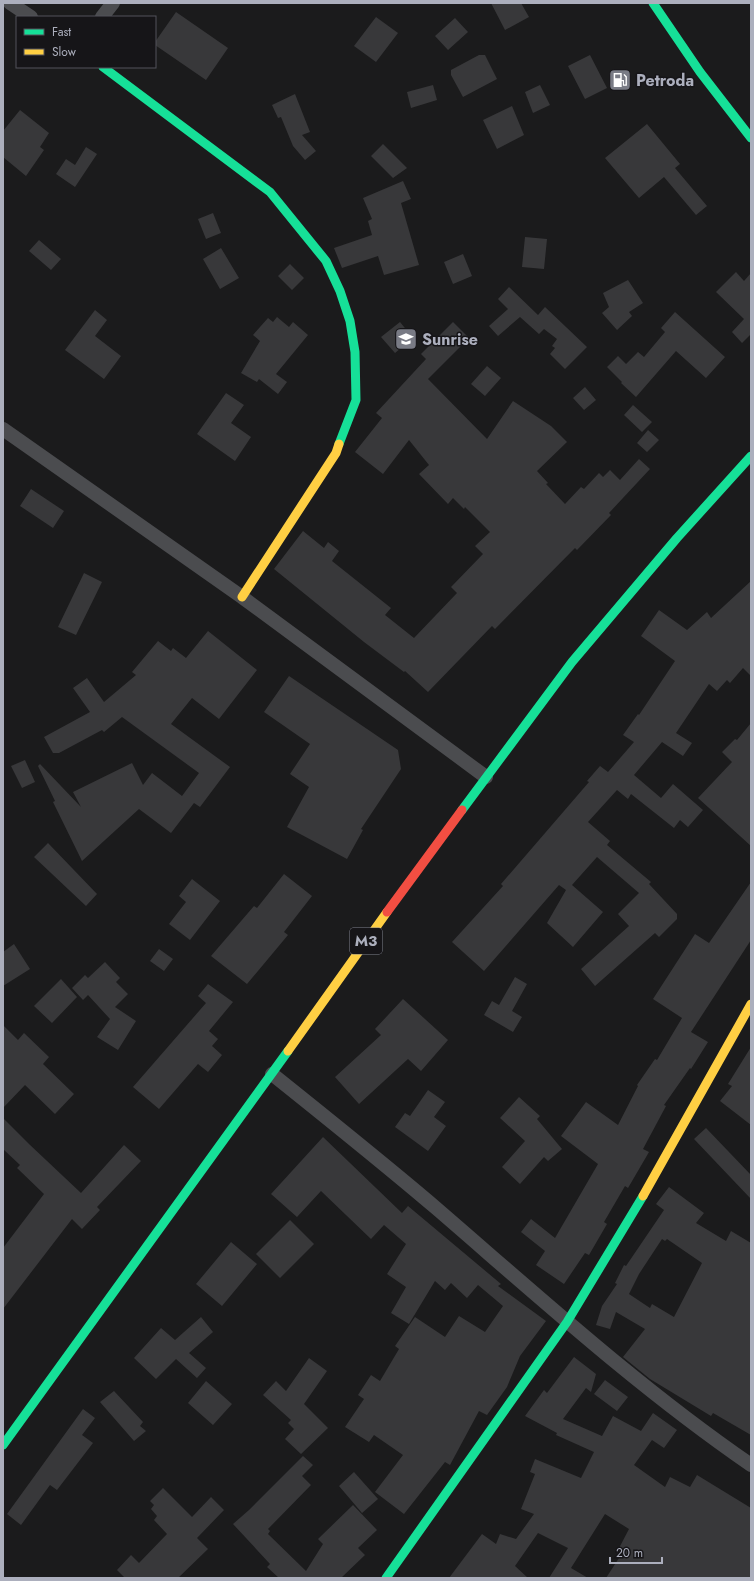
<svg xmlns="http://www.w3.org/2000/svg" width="754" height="1581" font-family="Jost,sans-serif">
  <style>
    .building { fill: #38383a; fill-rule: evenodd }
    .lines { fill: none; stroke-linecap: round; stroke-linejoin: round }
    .street { stroke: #4b4c4f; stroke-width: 14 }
    .fast { stroke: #16e098; stroke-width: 9 }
    .slow { stroke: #ffcf43; stroke-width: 9 }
    .jam { stroke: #f24e42; stroke-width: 9 }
    .labels { text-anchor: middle; stroke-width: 3; stroke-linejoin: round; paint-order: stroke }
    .shield { fill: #161518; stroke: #7f818c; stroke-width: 1 }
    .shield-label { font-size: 15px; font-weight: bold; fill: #acafbd }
    .poi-label { font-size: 16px; font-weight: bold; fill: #acafbd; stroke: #161518; text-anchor: start }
  </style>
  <rect width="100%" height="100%" fill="#1b1b1c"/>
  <path class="building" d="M491 3H521L529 17 505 30Z
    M176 12 228 48 206 80 155 45V42Z
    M376 17 398 33 376 62 354 46Z
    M455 18 468 32 448 50 435 36Z
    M479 55H485L497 79 463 97 451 75V70Z
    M590 55 607 88 585 99 568 66Z
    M433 85 437 100 411 108 407 92Z
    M540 85 550 105 533 113 525 92Z
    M295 94 310 132 302 135 316 151 305 160 293 146 281 117 278 118 272 105Z
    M512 106 524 135 497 149 483 120Z
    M20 110 49 133 40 147 44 150 26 176 3 157V131Z
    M647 124 680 164 675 168 707 206 696 215 664 177 639 198 605 158Z
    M383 144 407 168 393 178 371 156Z
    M86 147 97 154 75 187 56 174 66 159 75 165Z
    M403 181 411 199 401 203 419 265 384 275 378 256 342 268 334 248 372 235 368 221 372 219 363 198Z
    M213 213 221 233 206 239 198 219Z
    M525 237 547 239 544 269 522 267Z
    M39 240 61 259 51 270 29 251Z
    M221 248 239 278 220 289 203 259Z
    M463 254 472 276 453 284 444 262Z
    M290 264 304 278 292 290 278 276Z
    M736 272 744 281 751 273V334L742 343 732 332 744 319 716 292Z
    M628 280 643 303 629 312 632 316 617 330 602 313 609 307 603 293Z
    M509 287 538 315 545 307 587 347 565 369 550 354 555 348 552 346 557 339 544 329 539 334 520 317 498 336 489 326 508 309 498 299Z
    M95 310 107 320 95 336 121 356 104 379 65 350Z
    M675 312 725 357 706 378 676 351 636 397 621 383 622 382 607 367 618 356 626 364 638 352 644 357 665 332 661 328Z
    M277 317 289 327 293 322 308 335 276 374 287 382 278 394 259 379 257 382 241 373 260 341 253 335 268 318 273 322Z
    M400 322 413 338 395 353 381 337Z
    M453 322 469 338 428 379 487 439 513 401 551 426 567 442 537 471 548 483 546 484 565 504 581 487 584 489 599 473 603 477 610 470 620 480 639 459 650 469 609 513 611 515 577 550 575 548 495 629 492 626 428 692 405 671 404 672 364 642 274 569 303 531 324 548 328 542 339 551 332 561 391 608 385 615 414 638 457 593 451 587 483 554 475 546 490 532 465 507 464 509 453 498 448 504 419 474 429 465 409 440 383 474 355 452 382 418 376 413 426 359 421 354Z
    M487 366 501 378 485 396 471 384Z
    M585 387 596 400 584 410 573 398Z
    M226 393 244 405 231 423 251 437 235 461 197 434Z
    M633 405 652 422 642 432 624 415Z
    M648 430 659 440 647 452 637 443Z
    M31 489 64 511 53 528 20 506Z
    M84 573 102 582 76 635 58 627Z
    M751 581V676L743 668 730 683 727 680 717 691 709 684 676 733 692 743 683 756 662 742 634 775 661 798 673 784 703 810 688 827 680 820 674 828 631 794 628 799 617 790 588 822 610 841 607 845 651 882 649 884 677 914V919L659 937 655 933 595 986 581 969 629 926 618 914 639 893 597 857 572 885 603 912 573 947 547 923 566 890 559 885 484 971 452 942 503 886 501 884 589 782 587 781 600 766 608 772 634 742 623 735 638 714 639 715 675 661 641 636 659 610 687 630 707 612 711 618Z
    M208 631 257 670 219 719 192 698 171 724 230 767 200 807 194 803 171 833 139 809 82 861 53 802 55 801 38 766 40 764 81 807 73 792 132 763 143 785 152 773 182 796 199 773 122 717 104 732 102 730 59 753H53L44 737 90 712 73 688 87 678 104 702 136 675 132 672 158 641 171 651 173 648 186 658Z
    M289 676 398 750 401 769 361 829 363 830 347 859 287 827 309 787 290 774 310 744 264 712Z
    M751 723V846L698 798 732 762 722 752 735 739 737 740Z
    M25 760 35 782 22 788 11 766Z
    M48 843 97 894 86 906 34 857Z
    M284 874 312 896 284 932 288 935 247 984 211 956 254 906 257 908Z
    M192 879 220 901 190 940 169 924 186 902 179 896Z
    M751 882V940L691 1032 708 1042 691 1069 690 1068 664 1105 666 1106 643 1149 649 1152 628 1188 625 1186 604 1222 607 1224 589 1255 585 1253 564 1284 536 1265 545 1251 521 1232 531 1219 555 1238 598 1164 561 1136 586 1102 618 1125 638 1086 637 1085 655 1059 657 1060 682 1018 653 999 695 934 709 943Z
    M14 944 30 969 3 986V952Z
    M159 949 173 959 164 971 150 961Z
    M105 962 120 978 116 982 128 994 115 1007 136 1021 118 1050 97 1037 110 1019 88 995 83 1000 72 988 85 975 88 978Z
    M515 977 527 984 512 1011 522 1017 513 1032 484 1015 492 1001 499 1005Z
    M61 979 77 997 52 1023 34 1006Z
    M208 984 233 1002 209 1031 218 1039 212 1046 222 1055 208 1072 198 1064 159 1109 133 1087 206 1003 198 996Z
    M403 999 448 1040 421 1071 408 1059 359 1104 335 1077 381 1035 375 1029Z
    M3 1025 18 1040 24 1033 49 1057 43 1064 74 1094 55 1114 25 1085 3 1108Z
    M751 1047V1125L720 1101 732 1086 728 1084Z
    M428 1090 445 1102 434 1117 446 1126 428 1151 395 1127 405 1113 410 1116Z
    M519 1097 540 1116 537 1119 562 1149 548 1161 544 1157 520 1184 502 1167 525 1141 500 1118Z
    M3 1118 29 1144 81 1193 124 1145 141 1161 97 1207 100 1210 82 1229 72 1219 3 1309V1248L44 1194 17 1168 20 1165 3 1149Z
    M706 1128 751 1175V1199L694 1139Z
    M323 1137 402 1213 408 1206 501 1284 498 1286 546 1321 520 1356 507 1387 487 1415 479 1411 450 1465 445 1462 404 1514 375 1492 403 1455 374 1435 369 1442 345 1427 364 1399 358 1395 371 1375 380 1381 399 1349 395 1346 415 1317 445 1337 459 1316 485 1332 503 1306 478 1285 467 1298 451 1283 445 1290 435 1281 409 1324 391 1313 406 1287 387 1274 406 1244 384 1225 371 1239 321 1191 297 1217 271 1194Z
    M669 1187 704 1213 696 1223 726 1241 731 1231 751 1243V1435L713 1413 711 1416 650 1379 623 1357 645 1329 616 1312 610 1329 596 1325 602 1306 617 1284 615 1283 624 1265 626 1266 664 1210 656 1204ZM662 1239 665 1241 667 1239 702 1263 674 1317 652 1304 650 1308 629 1294 639 1274Z
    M290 1220 314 1244 280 1278 256 1254Z
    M231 1242 257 1264 222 1306 196 1284Z
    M201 1317 213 1332 189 1353 206 1368 197 1378 176 1359 156 1379 134 1358 161 1328 175 1340Z
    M574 1357 596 1374 591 1392 586 1388 563 1419 602 1436 613 1416 641 1431 653 1413 677 1430 664 1448 652 1440 634 1465 665 1487 670 1477 690 1487 697 1475 751 1508V1578H606L619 1558 616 1557 618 1553 617 1552 629 1529 605 1514 571 1568 588 1578H549L568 1548 538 1533 515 1566 528 1578H449L482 1534 496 1544 500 1534 516 1539 534 1514 521 1509 535 1474 530 1472 535 1459 581 1478 594 1452 556 1435 557 1433 525 1416 544 1390 547 1393Z
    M309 1358 327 1371 304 1404 328 1428 301 1454 285 1439 294 1429 288 1423 291 1420 263 1395 276 1381 286 1391Z
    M605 1380 628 1397 617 1411 594 1394Z
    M206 1381 232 1404 213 1425 188 1403Z
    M114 1391 143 1422 140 1426 146 1431 134 1441 100 1402Z
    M83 1409 95 1418 82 1435 93 1443 57 1490 50 1485 21 1525 7 1514Z
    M303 1456 313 1465 302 1476 311 1485 268 1529 270 1531 268 1534 306 1571 323 1544 318 1539 353 1505 377 1530 358 1548 365 1555 341 1578H279L267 1567 270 1564 233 1524 249 1510Z
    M354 1472 378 1499 362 1513 339 1486Z
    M163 1488 192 1517 211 1497 224 1510 197 1538 208 1549 178 1578H125L117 1570 131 1555 139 1563 167 1534 154 1520 157 1516 151 1509 154 1505 150 1501Z"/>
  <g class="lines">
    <path class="street" d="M10 3 31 17
      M102 17 113 3
      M3 429 242 597 486 777
      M272 1074C327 1118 382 1162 436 1208 538 1296 639 1388 751 1465"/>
    <path class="fast" d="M653 3 700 72 751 138
      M103 67 270 192 326 261 340 291 350 321 355 352 356 400 339 444
      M462 810 572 662 677 538 751 456
      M3 1445 288 1051
      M386 1578 567 1322 643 1196"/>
    <path class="slow" d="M242 597 336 453 339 444
      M288 1051 387 912
      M643 1196 751 1004"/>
    <path class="jam" d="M387 912 462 810"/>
  </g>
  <defs>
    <g id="fuel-square" transform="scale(1.15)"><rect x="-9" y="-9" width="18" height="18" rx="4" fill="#797b85" stroke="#161518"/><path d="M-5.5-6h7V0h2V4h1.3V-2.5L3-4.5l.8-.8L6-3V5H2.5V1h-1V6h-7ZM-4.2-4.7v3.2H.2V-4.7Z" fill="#fff"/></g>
    <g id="school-square" transform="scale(1.15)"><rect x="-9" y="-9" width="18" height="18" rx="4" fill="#797b85" stroke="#161518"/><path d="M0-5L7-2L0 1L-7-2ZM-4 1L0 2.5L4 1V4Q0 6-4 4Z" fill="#fff"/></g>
  </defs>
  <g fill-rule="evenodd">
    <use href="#fuel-square" x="620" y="80"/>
    <use href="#school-square" x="406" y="339"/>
  </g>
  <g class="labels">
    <rect class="shield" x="350" y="928" width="32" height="26" rx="3"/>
    <g class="shield-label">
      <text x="366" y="946">M3</text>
    </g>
    <g class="poi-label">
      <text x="636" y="86">Petroda</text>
      <text x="422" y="345">Sunrise</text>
    </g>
  </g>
  <rect width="754" height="1581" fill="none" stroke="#acafbd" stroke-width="8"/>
  <rect x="16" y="16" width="140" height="52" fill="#161518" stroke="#52535a"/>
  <rect x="24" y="29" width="20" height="6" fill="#16e098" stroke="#52535a"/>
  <text x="52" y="36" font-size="12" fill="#acafbd">Fast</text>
  <rect x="24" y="49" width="20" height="6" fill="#ffcf43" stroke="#52535a"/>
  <text x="52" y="56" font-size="12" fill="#acafbd">Slow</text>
  <path d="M610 1557v6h52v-6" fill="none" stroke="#acafbd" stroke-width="2"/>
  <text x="616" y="1557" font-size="12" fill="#acafbd" stroke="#161518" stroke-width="3" paint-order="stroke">20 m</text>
</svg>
